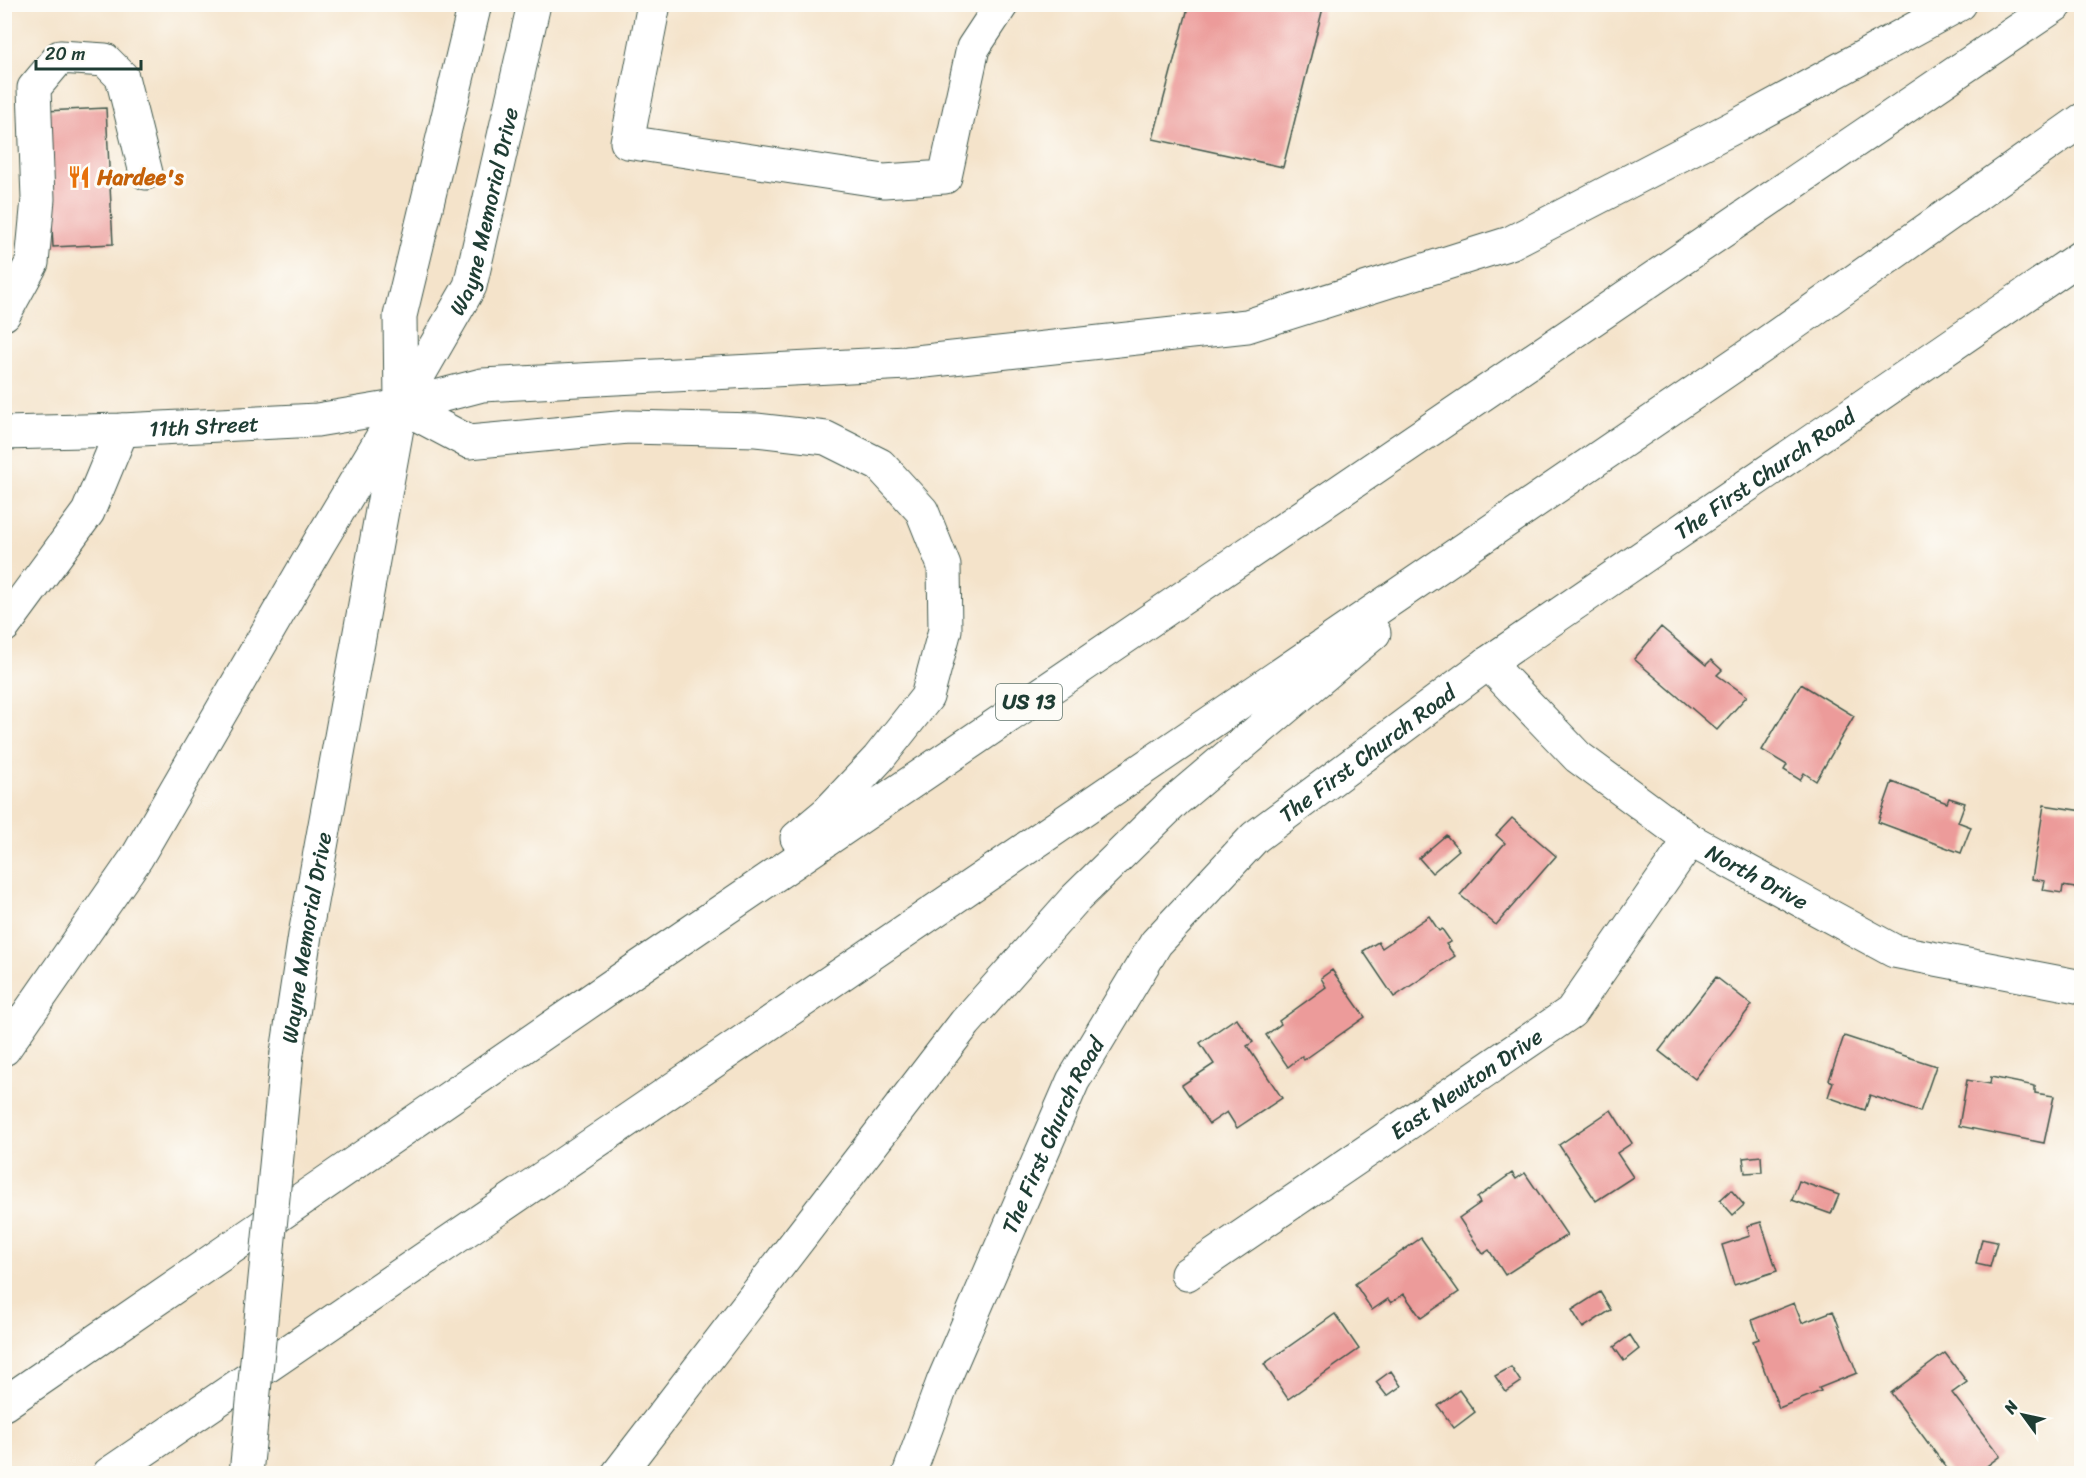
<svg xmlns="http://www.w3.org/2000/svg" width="2086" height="1478" font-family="Sriracha,sans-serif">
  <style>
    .building { fill: #ec9b9a }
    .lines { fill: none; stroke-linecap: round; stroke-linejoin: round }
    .minor-casing { stroke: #3f564a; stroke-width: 35 }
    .major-casing { stroke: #3f564a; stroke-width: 35 }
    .highway-casing { stroke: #3f564a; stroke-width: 35 }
    .minor { stroke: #fff; stroke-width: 33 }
    .major { stroke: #fff; stroke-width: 33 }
    .highway { stroke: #fff; stroke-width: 33 }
    .major-bridge-casing { stroke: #3f564a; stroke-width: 35; stroke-linecap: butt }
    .major-bridge { stroke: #fff; stroke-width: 33 }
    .labels { text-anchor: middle; stroke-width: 6; stroke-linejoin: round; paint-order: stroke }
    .shield { fill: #fdfcf7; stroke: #62766e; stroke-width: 1.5 }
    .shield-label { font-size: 21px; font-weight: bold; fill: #1f3d34 }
    .food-label { font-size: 22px; font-weight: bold; fill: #c56008; stroke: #fdfcf7; text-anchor: start }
    .street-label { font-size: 22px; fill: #1f3d34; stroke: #fdfcf7 }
  </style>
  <rect width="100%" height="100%" fill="#fdfcf7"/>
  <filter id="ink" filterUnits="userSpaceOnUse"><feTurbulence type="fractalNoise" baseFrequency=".0167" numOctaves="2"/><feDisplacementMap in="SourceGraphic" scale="12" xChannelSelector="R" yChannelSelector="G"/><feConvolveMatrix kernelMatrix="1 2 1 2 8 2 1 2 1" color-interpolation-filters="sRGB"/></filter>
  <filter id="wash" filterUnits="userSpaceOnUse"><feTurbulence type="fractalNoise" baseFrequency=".008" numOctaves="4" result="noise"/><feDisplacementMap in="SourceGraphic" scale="24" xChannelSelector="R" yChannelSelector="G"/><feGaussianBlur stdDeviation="1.35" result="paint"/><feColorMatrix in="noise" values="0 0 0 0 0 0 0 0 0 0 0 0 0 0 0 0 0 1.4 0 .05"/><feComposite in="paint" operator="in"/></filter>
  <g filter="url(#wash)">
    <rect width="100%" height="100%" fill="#f4e3ca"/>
    <g id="blocks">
      <path class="building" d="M1189 4H1324L1283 167 1153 139Z
        M106 108 113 244 53 247 46 111Z
        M1661 627 1706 665 1711 660 1722 670 1717 675 1747 696 1717 730 1634 659Z
        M1801 684 1854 716 1816 781 1804 773 1800 780 1784 770 1787 765 1762 750Z
        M1892 782 1947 803 1949 798 1965 803 1958 822 1971 827 1961 853 1878 822Z
        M2044 805 2082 811V889L2063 886 2062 893 2043 890 2045 881 2032 879Z
        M1512 818 1556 856 1496 925 1460 895 1505 843 1496 835Z
        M1446 835 1459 850 1432 873 1419 858Z
        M1429 916 1439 931 1442 929 1451 942 1446 944 1455 956 1394 997 1363 951 1378 942 1382 948Z
        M1332 970 1365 1017 1304 1060 1302 1056 1288 1067 1266 1035 1281 1024 1279 1021 1326 987 1321 978Z
        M1716 977 1752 1005 1695 1079 1659 1051Z
        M1236 1018 1253 1042 1247 1046 1282 1098 1237 1128 1227 1112 1209 1124 1182 1085 1214 1064 1200 1043Z
        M1844 1036 1936 1066 1920 1112 1870 1095 1865 1110 1828 1097 1833 1082 1829 1080Z
        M1991 1077 2035 1086V1093L2054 1096 2044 1143 1959 1126 1967 1080 1990 1084Z
        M1611 1110 1632 1143 1617 1153 1633 1177 1596 1201 1559 1145Z
        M1761 1156 1762 1172 1745 1173 1743 1158Z
        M1512 1173 1516 1179 1525 1173 1567 1235 1505 1275 1489 1250 1483 1254 1459 1218 1480 1203 1477 1198Z
        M1799 1181 1839 1195 1831 1214 1792 1200Z
        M1731 1190 1744 1205 1733 1215 1720 1200Z
        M1761 1222 1777 1271 1734 1285 1722 1245 1750 1236 1747 1226Z
        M1421 1238 1459 1292 1421 1318 1404 1294 1391 1303 1388 1299 1372 1310 1355 1284Z
        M1982 1239 1997 1242 1990 1267 1976 1264Z
        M1600 1292 1611 1310 1583 1328 1572 1310Z
        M1794 1303 1802 1323 1833 1311 1857 1373 1819 1388 1821 1391 1779 1408 1753 1341 1759 1339 1752 1320Z
        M1335 1314 1359 1349 1288 1399 1264 1364Z
        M1630 1335 1639 1349 1624 1361 1614 1347Z
        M1945 1353 1967 1382 1952 1393 2000 1456 1976 1474H1951L1891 1393Z
        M1511 1367 1521 1382 1506 1392 1495 1376Z
        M1391 1371 1401 1386 1387 1396 1376 1382Z
        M1459 1390 1475 1412 1454 1428 1438 1406Z"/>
    </g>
  </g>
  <g filter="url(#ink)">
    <use href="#blocks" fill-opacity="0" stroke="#3f564a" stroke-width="1.5"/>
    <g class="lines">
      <g class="minor-casing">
        <g id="minor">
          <path d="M654 4 627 142 884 181 945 177 973 48 1002 4"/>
          <path d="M4 314 32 263 38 199 34 88 60 57 105 60 122 77 146 173"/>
          <path id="s1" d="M4 433 122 430 317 420 401 406"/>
          <path d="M4 626 88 512 122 430"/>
          <path id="s2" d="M1488 663 1578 757 1690 840 1894 951 2082 987"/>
          <path id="s3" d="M1187 1274 1571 1012 1690 840"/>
          <path id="s4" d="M909 1474 943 1382 1073 1081 1156 943 1255 837 1488 663 2082 256"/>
        </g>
      </g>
      <g class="major-casing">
        <g id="major">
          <path id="s5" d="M402 404 470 286 534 4"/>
          <path id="s6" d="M287 1053 305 935 401 406 400 316 475 4"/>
        </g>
      </g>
      <g class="highway-casing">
        <path id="highway" d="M401 406 469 442 628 427 756 430 826 438 880 465 922 511 944 566 945 630 927 697 878 759 827 813 797 838
          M4 1049 137 857 319 543 401 406 482 385 907 363 1247 326 1510 243 1738 125 1960 4
          M4 1404 638 968 2057 4
          M109 1474 1761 347 2082 120
          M618 1474 965 1023 1074 900 1175 801 1374 633"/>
      </g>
      <use href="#minor" class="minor"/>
      <use href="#major" class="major"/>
      <use href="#highway" class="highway"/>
      <g class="major-bridge-casing">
        <path id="major-bridge" d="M246 1474 287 1053"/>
      </g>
      <use href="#major-bridge" class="major-bridge"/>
    </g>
  </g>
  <defs>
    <g id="restaurant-bare" transform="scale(1.8)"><path d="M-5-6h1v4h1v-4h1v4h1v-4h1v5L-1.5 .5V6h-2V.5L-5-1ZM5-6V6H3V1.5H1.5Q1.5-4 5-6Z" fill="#e8710a" stroke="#fdfcf7" stroke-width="2.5" paint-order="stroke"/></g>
  </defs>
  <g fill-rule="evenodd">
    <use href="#restaurant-bare" x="79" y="177"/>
  </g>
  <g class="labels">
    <rect class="shield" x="996" y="684" width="66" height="36" rx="4.5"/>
    <g class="shield-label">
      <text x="1029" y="709">US 13</text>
    </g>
    <g class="food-label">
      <text x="97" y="185">Hardee's</text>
    </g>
    <g class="street-label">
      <text dy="8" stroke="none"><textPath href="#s5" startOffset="212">Wayne Memorial Drive</textPath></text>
      <text dy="8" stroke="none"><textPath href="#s1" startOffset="200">11th Street</textPath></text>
      <text dy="8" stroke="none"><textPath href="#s4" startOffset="1358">The First Church Road</textPath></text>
      <text dy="8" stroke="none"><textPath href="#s4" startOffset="872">The First Church Road</textPath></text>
      <text dy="8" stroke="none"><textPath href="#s2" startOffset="346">North Drive</textPath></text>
      <text dy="8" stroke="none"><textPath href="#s6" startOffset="117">Wayne Memorial Drive</textPath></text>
      <text dy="8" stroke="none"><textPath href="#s3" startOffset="338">East Newton Drive</textPath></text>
      <text dy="8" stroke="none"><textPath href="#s4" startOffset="368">The First Church Road</textPath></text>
    </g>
  </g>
  <rect width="2086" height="1478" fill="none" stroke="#fdfcf7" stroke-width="24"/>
  <g transform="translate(2023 1415) rotate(303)" stroke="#fdfcf7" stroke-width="4.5" paint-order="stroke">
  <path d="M0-4.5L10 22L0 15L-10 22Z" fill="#1f3d34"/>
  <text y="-9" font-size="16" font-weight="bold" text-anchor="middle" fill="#1f3d34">N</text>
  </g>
  <path d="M36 60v9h105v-9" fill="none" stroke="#1f3d34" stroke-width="3"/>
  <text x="45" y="60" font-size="18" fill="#1f3d34" stroke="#fdfcf7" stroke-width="4.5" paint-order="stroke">20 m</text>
</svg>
